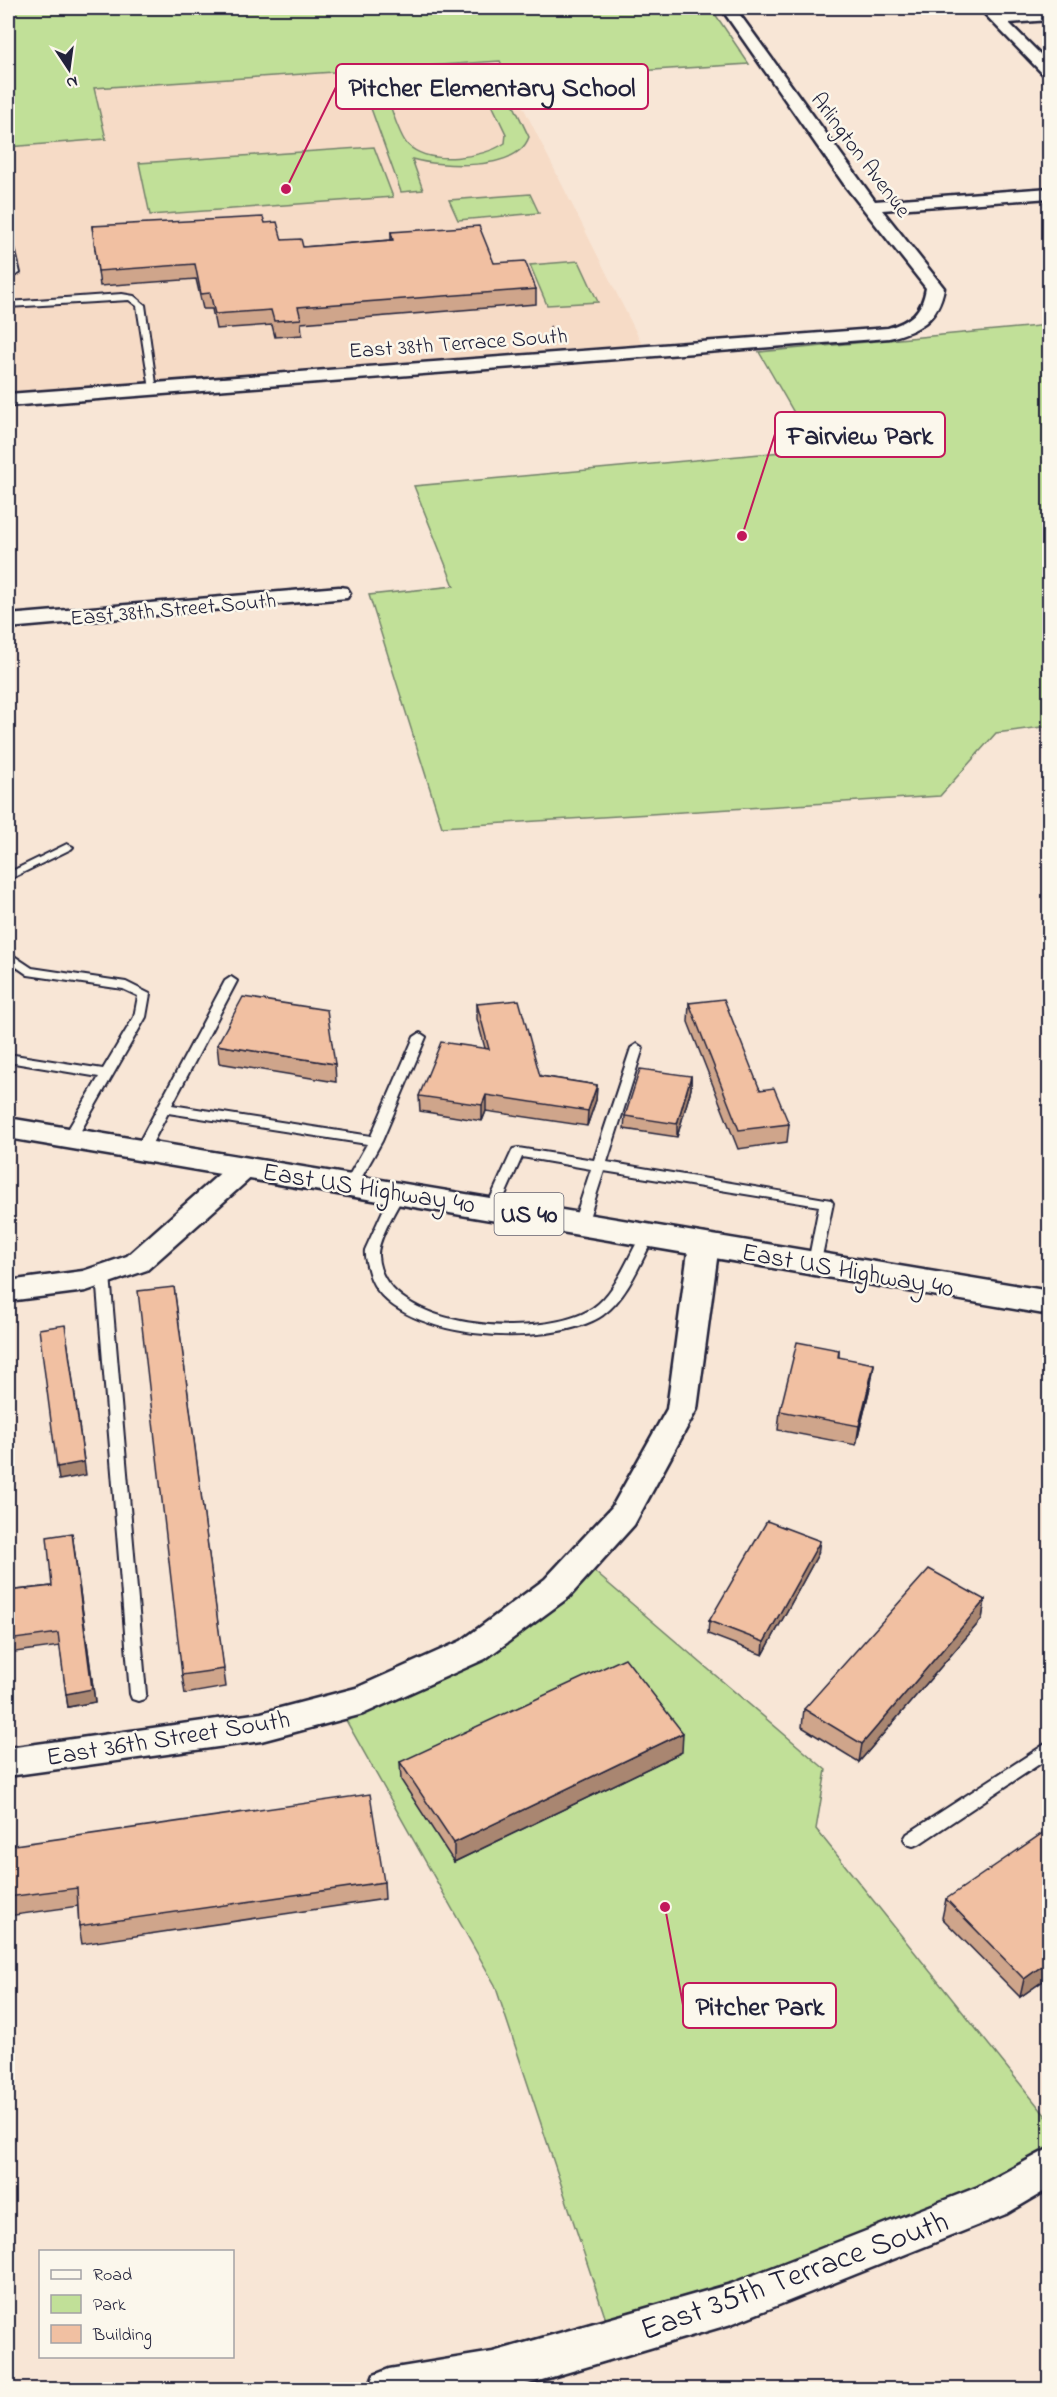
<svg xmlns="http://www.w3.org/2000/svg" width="1057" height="2397" font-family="'Indie Flower',sans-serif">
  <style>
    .built { fill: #f6dbc6 }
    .green { fill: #c1e098; stroke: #72816a; stroke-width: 1.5; fill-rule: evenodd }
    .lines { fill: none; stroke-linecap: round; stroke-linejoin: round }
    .service-casing { stroke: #22223b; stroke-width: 4 }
    .minor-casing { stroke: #22223b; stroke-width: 5 }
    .primary-casing { stroke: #22223b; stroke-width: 5 }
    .path { stroke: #22223b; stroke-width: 2; stroke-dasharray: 1 2; stroke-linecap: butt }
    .service { fill: #fbf7ec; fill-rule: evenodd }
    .minor { fill: #fbf7ec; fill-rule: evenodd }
    .primary { fill: #fbf7ec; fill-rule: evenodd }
    .wall { fill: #cfa58b; stroke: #22223b; stroke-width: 1.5 }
    .shaded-wall { fill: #a98671; stroke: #22223b; stroke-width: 1.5 }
    .building { fill: #f1c0a2; stroke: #22223b; stroke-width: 1.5 }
    .labels { text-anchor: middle; stroke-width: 5; stroke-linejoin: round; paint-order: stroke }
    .far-street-label { font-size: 22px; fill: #22223b; stroke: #fbf7ec }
    .shield { fill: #fbf7ec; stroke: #636270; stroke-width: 1.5 }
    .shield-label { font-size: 24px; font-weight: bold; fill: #22223b }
    .street-label { font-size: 26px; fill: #22223b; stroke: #fbf7ec }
    .near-street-label { font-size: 32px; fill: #22223b; stroke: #fbf7ec }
    .leader { fill: none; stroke: #c2185b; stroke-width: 2 }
    .callout-dot { fill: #c2185b; stroke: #fbf7ec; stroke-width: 2 }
    .callout { fill: #fbf7ec; stroke: #c2185b; stroke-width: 2 }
    .callout-label { font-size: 27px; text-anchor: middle; font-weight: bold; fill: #22223b }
  </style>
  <rect width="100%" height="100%" fill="#f8e6d6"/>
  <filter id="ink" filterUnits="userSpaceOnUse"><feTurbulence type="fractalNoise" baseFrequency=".0167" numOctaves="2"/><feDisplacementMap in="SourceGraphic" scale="12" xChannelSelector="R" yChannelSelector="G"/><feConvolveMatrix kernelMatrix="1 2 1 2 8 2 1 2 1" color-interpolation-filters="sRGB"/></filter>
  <g filter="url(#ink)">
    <path class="built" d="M500 61 642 344 8 392V147L106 139 93 88Z"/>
    <path class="green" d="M8 8H711L749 64 509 79 500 61 94 88 106 139 8 147Z
      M446 71C505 74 505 88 529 137 517 172 440 167 412 159L423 190 401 192 359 75 377 74 380 81 404 75ZM434 76 466 80 484 88 506 134 505 143C483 158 430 166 408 145 399 137 391 106 386 94 395 78 418 78 434 76Z
      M374 147 393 197 150 215 139 163Z
      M530 194 539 213 458 220 449 200Z
      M579 261 598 302 547 305 530 265Z
      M1049 325V726L996 733 940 796 442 827 369 595 454 586 414 486 815 449 759 352Z
      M582 1561 826 1770 816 1829 1049 2120V2166L612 2338 495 1985 338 1706 473 1650Z"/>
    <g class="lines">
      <g class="service-casing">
        <path id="service" d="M8 237 12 239 20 273 8 279V273L12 272 8 254Z
          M122 294 134 296 145 305 157 391 150 389 137 306 129 300 8 307V302Z
          M67 844 73 847 71 849 8 880V873Z
          M8 952 32 968 126 982 150 994 146 1017 75 1141 70 1142 63 1138 99 1077 8 1062V1054L103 1069 134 1017 138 996 123 989 28 975 8 961Z
          M231 977 237 981 172 1105 371 1136 414 1037 420 1033 426 1037 382 1141 355 1189H345L343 1186 367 1144 168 1113 147 1153H137L135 1150 225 981Z
          M637 1044 643 1048 607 1162 831 1200 833 1203 820 1266H810L808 1263 819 1206 604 1171 587 1224 580 1229 573 1224 591 1169 522 1157 498 1211H488L486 1208 513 1149 518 1148 594 1160 631 1048Z
          M398 1189 405 1193C397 1208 377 1240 378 1256 383 1331 544 1341 593 1308 617 1291 628 1256 643 1232L648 1230 655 1235C641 1261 628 1297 603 1315 552 1350 388 1342 369 1273 367 1265 364 1258 365 1250L391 1193Z
          M103 1270 110 1275 146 1694 144 1699 138 1701 132 1699 130 1694 96 1275Z
          M1050 1741V1757L919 1844 913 1846 907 1844 904 1839 907 1834Z"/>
      </g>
      <g class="minor-casing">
        <path id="minor" d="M721 8H735L875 201 1050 188V198L882 210 944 288C938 320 919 331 889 338L8 406V394L888 328C911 321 922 312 926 288L846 187Z
          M979 8H994L1001 15 1050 12V20L1009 23 1050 64V77L1045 76Z
          M339 587 347 588 350 593 347 598 8 628V615Z
          M245 1158 255 1160 259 1167 255 1174 147 1270 86 1291 8 1301V1281L83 1271 127 1256 235 1160Z
          M704 1234 714 1237 719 1244 697 1409 634 1525 569 1597 485 1659 363 1714 261 1741 8 1776V1748L261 1713 356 1688 461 1641 545 1579 612 1507 667 1409 689 1244 694 1237Z
          M1050 2148V2188L1006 2214 731 2324 508 2390H368L374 2375 389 2369 493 2352 731 2284 978 2187Z"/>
      </g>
      <g class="primary-casing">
        <path id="primary" d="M8 1118 1050 1291V1315L8 1138Z"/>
      </g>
      <path class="path" d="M550 326 554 335"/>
      <use href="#service" class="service"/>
      <use href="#minor" class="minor"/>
      <use href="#primary" class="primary"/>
    </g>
    <path class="wall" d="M265 223 282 240 303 247 391 240V232L494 263 536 289V304L301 323 302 335 275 337 272 325 216 329 212 309H203L196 279 100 286 92 226Z
      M689 1003 789 1124 787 1142 738 1149 688 1022Z
      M477 1004 540 1076 597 1085 596 1100 587 1126 486 1111 482 1121 420 1111 419 1096 485 1048 477 1019Z
      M217 1045 335 1064 336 1082 219 1063Z
      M691 1076V1089L677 1137 624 1129 625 1116Z
      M174 1287 226 1687 185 1694 182 1675Z
      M839 1350V1358L874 1364 871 1383 856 1445 778 1430 780 1411Z
      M72 1533 95 1702 68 1707 60 1646 8 1653V1591L52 1586Z
      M818 1554 763 1655 708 1634 709 1621Z
      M985 1600 982 1619 859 1762 802 1727 804 1709Z
      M682 1752 454 1862 401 1780 400 1762Z
      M8 1846 384 1882 385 1899 82 1944 79 1926 78 1906 8 1916Z
      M946 1899 1050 1976 1020 1997 942 1918Z"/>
    <path class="shaded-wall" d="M691 1076V1089L677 1137V1124Z
      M597 1085 596 1100 587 1126 588 1111Z
      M486 1095V1111L482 1121V1105Z
      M65 1325 86 1475 59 1480 57 1467Z
      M874 1364 871 1383 856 1445 859 1426Z
      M72 1533 95 1702 68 1707 66 1694Z
      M820 1541 818 1554 763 1655 764 1642Z
      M985 1600 982 1619 859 1762 862 1744Z
      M683 1733 682 1752 454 1862V1843Z
      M1050 1960V1976L1020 1997 1024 1979Z"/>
    <path class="building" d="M263 217 265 223 277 222 282 240 301 239 303 247 393 240 391 232 479 226 494 263 525 261 536 289 298 307 301 319 274 321 271 310 215 314 210 293 201 294 195 264 98 271 92 226Z
      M243 997 327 1010 335 1064 217 1045Z
      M724 999 760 1090 774 1088 789 1124 739 1130 689 1003Z
      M519 1000 540 1076 597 1085 588 1111 486 1095 482 1105 419 1096 441 1042 489 1049 477 1004Z
      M640 1069 691 1076 677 1124 625 1116Z
      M174 1287 224 1669 182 1675 138 1291Z
      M65 1325 84 1462 57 1467 39 1329Z
      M797 1342 839 1350 838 1357 874 1364 859 1426 780 1411Z
      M767 1521 820 1541 764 1642 709 1621Z
      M72 1533 92 1689 66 1694 58 1633 8 1640V1591L52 1586 47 1537Z
      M929 1569 985 1600 862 1744 804 1709Z
      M625 1658 683 1733 454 1843 400 1762Z
      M370 1794 384 1882 79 1926 77 1888 8 1897V1846Z
      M1050 1828V1960L1024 1979 946 1899Z"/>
  </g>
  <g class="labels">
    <g class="far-street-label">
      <text transform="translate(862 154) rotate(53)" y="8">Arlington Avenue</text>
      <text transform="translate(458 342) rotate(-4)" y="8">East 38th Terrace South</text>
      <text transform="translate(173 608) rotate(-5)" y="8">East 38th Street South</text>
    </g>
    <rect class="shield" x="494.5" y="1193" width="69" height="42" rx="4.5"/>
    <g class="shield-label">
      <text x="529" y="1222">US 40</text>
    </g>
    <g class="street-label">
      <text transform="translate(369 1187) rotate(9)" y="9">East US Highway 40</text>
      <text transform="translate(848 1269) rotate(10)" y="9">East US Highway 40</text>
      <text transform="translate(168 1737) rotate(-9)" y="9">East 36th Street South</text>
    </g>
    <g class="near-street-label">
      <text transform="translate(794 2274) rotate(-20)" y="11">East 35th Terrace South</text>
    </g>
  </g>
  <path class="leader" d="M286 189L336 87M742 536L775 434M665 1907L683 2005"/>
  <g class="callout-dot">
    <circle cx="286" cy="189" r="6"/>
    <circle cx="742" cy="536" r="6"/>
    <circle cx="665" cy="1907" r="6"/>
  </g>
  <g class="callout">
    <rect x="336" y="64" width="312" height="45" rx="6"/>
    <rect x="775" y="412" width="170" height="45" rx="6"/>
    <rect x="683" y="1983" width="153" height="45" rx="6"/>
  </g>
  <g class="callout-label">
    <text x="492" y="96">Pitcher Elementary School</text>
    <text x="860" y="444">Fairview Park</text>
    <text x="760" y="2015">Pitcher Park</text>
  </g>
  <rect width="1057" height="2397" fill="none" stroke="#fbf7ec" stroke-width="30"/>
  <rect x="15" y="15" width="1027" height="2367" fill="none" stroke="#22223b" stroke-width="2" filter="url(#ink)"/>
  <rect x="39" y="2250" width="195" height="108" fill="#fbf7ec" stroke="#a4a2a5" stroke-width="1.5"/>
  <rect x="51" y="2270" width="30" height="9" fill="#fbf7ec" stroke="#a4a2a5" stroke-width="1.5"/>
  <text x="93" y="2280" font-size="18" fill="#22223b">Road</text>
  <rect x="51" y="2295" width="30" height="18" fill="#c1e098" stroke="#a4a2a5" stroke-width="1.5"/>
  <text x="93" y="2310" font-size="18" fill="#22223b">Park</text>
  <rect x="51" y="2325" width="30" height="18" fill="#f1c0a2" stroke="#a4a2a5" stroke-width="1.5"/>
  <text x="93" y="2340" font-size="18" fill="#22223b">Building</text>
  <g transform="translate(69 69) rotate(167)" stroke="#fbf7ec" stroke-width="4.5" paint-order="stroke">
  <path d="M0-4.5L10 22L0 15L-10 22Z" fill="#22223b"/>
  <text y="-9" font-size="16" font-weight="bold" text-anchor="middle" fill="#22223b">N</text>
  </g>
</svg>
